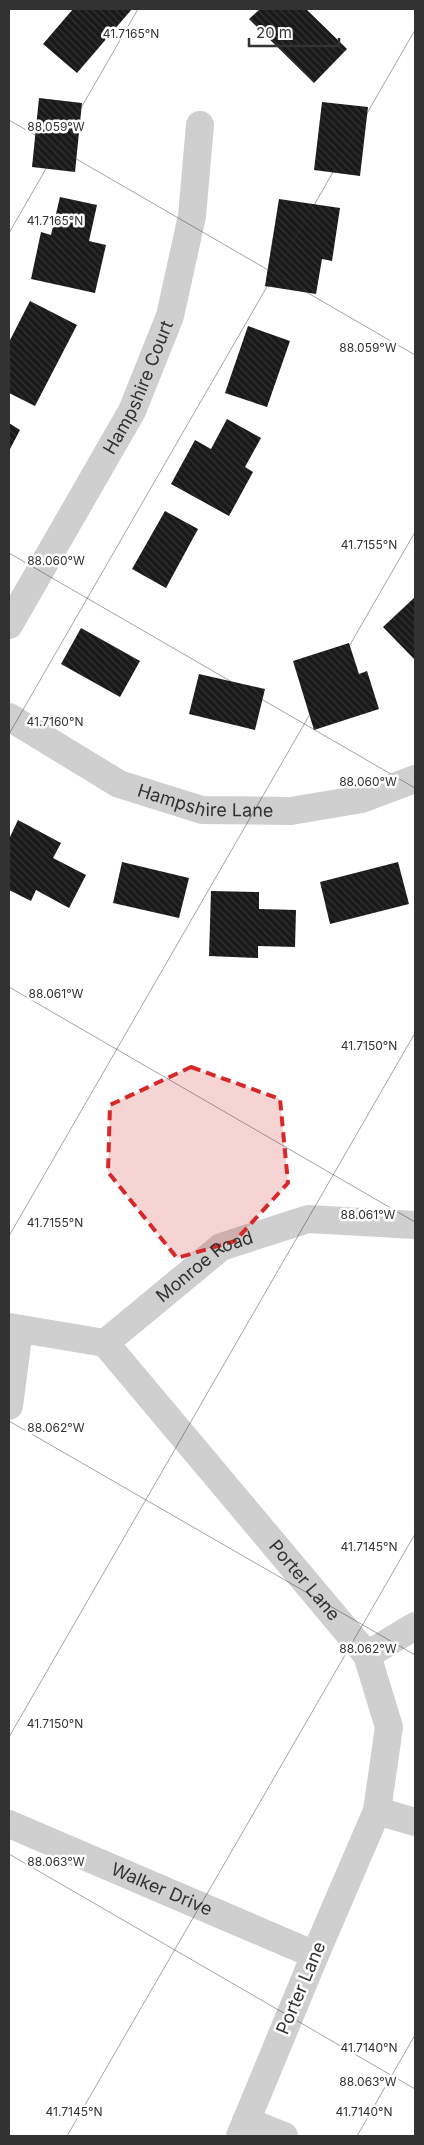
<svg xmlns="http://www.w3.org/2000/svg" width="424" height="2145" font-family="Inter,sans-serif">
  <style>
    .building { fill: url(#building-back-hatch) }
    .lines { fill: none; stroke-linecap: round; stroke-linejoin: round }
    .minor { stroke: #cfcfcf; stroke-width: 28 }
    .marked { fill: #d62828; fill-opacity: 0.2; stroke: #d62828; stroke-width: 4; stroke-dasharray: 10 6; stroke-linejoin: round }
    .ticks { fill: none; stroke: #323232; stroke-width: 1; stroke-opacity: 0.45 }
    .labels { text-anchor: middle; stroke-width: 5; stroke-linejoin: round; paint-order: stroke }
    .street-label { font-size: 18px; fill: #323232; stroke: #fff }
    .ticks-label { font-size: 12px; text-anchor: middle; fill: #323232; stroke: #fff; stroke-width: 5; stroke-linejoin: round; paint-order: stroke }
  </style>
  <defs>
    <pattern id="building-back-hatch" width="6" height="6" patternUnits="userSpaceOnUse" patternTransform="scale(1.25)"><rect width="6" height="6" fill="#191919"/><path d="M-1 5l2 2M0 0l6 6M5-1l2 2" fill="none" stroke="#323232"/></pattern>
  </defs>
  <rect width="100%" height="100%" fill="#fff"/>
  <path class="building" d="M73 9H132L77 73 43 44Z
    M260 9H306L347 49 314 83 249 19Z
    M39 98 82 103 75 172 32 167Z
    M322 102 368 107 360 176 314 170Z
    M60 197 97 205 89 241 106 245 95 293 31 279 41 232 51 235Z
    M279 199 340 208 332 261 322 259 316 294 265 286Z
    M30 301 77 325 35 406 9 393V342Z
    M248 326 290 341 267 407 225 393Z
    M227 419 261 438 245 467 253 472 229 516 171 484 195 440 211 449Z
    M9 423 20 430 9 451Z
    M165 511 198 529 166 588 132 569Z
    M415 597V660L383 627Z
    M81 628 140 661 120 697 61 664Z
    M349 643 359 674 367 671 379 709 314 730 293 661Z
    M199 674 265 689 255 730 189 714Z
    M18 820 61 843 53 858 86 875 69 908 36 890 31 901 9 890V839Z
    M122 862 189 878 179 918 113 903Z
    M398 862 409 904 330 924 320 882Z
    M211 891 259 892V909L296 910 295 947 258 946V958L209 956Z"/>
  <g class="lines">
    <g class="minor">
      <path id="s1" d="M9 625 132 411 170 316 192 216 200 125"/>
      <path id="s2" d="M9 717 119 784 202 810 291 811 362 799 415 779"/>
      <path id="s3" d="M9 1327 105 1343 221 1247 308 1219 415 1225"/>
      <path id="s4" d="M105 1343 367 1655 389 1727 377 1811 315 1955 240 2136"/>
      <path d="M9 1406 19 1329"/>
      <path d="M367 1655 415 1626"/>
      <path d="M377 1811 415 1822"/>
      <path id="s5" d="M9 1824 315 1955"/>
      <path d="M246 2121 284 2136"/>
    </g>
  </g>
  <path class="marked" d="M191 1067 280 1099 288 1183 235 1241 177 1258 108 1172 110 1105Z"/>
  <path class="ticks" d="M9 120 415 355M9 233 138 9M9 553 415 788M9 734 415 30M9 987 415 1222M9 1236 415 532M9 1421 415 1655M9 1737 415 1033M9 1854 415 2089M67 2136 415 1534M357 2136 415 2035"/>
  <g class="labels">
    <g class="street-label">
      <text dy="6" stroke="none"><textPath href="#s1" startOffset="271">Hampshire Court</textPath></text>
      <text dy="6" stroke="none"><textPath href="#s2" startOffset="218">Hampshire Lane</textPath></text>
      <text dy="6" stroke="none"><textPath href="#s3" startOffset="224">Monroe Road</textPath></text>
      <text dy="6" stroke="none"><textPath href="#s4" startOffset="310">Porter Lane</textPath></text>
      <text dy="6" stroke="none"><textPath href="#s5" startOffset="166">Walker Drive</textPath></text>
      <text transform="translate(301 1988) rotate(-67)" y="6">Porter Lane</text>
    </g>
  </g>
  <g class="ticks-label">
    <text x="131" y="38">41.7165°N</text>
    <text x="56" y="131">88.059°W</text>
    <text x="55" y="225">41.7165°N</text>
    <text x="368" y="352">88.059°W</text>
    <text x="369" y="549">41.7155°N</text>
    <text x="56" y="565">88.060°W</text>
    <text x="55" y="726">41.7160°N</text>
    <text x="368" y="786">88.060°W</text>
    <text x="56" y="998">88.061°W</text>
    <text x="369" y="1050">41.7150°N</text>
    <text x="368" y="1219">88.061°W</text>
    <text x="55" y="1227">41.7155°N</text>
    <text x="56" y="1432">88.062°W</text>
    <text x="369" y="1551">41.7145°N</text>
    <text x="368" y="1653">88.062°W</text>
    <text x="55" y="1728">41.7150°N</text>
    <text x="56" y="1866">88.063°W</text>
    <text x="369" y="2052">41.7140°N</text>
    <text x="368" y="2086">88.063°W</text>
    <text x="74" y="2116">41.7145°N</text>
    <text x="364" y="2116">41.7140°N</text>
  </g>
  <rect width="424" height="2145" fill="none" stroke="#323232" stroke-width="20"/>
  <path d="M249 38v8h90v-8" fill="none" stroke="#323232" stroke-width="2.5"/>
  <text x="256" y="38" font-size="15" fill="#323232" stroke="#ffffff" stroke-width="4" paint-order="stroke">20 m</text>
</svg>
